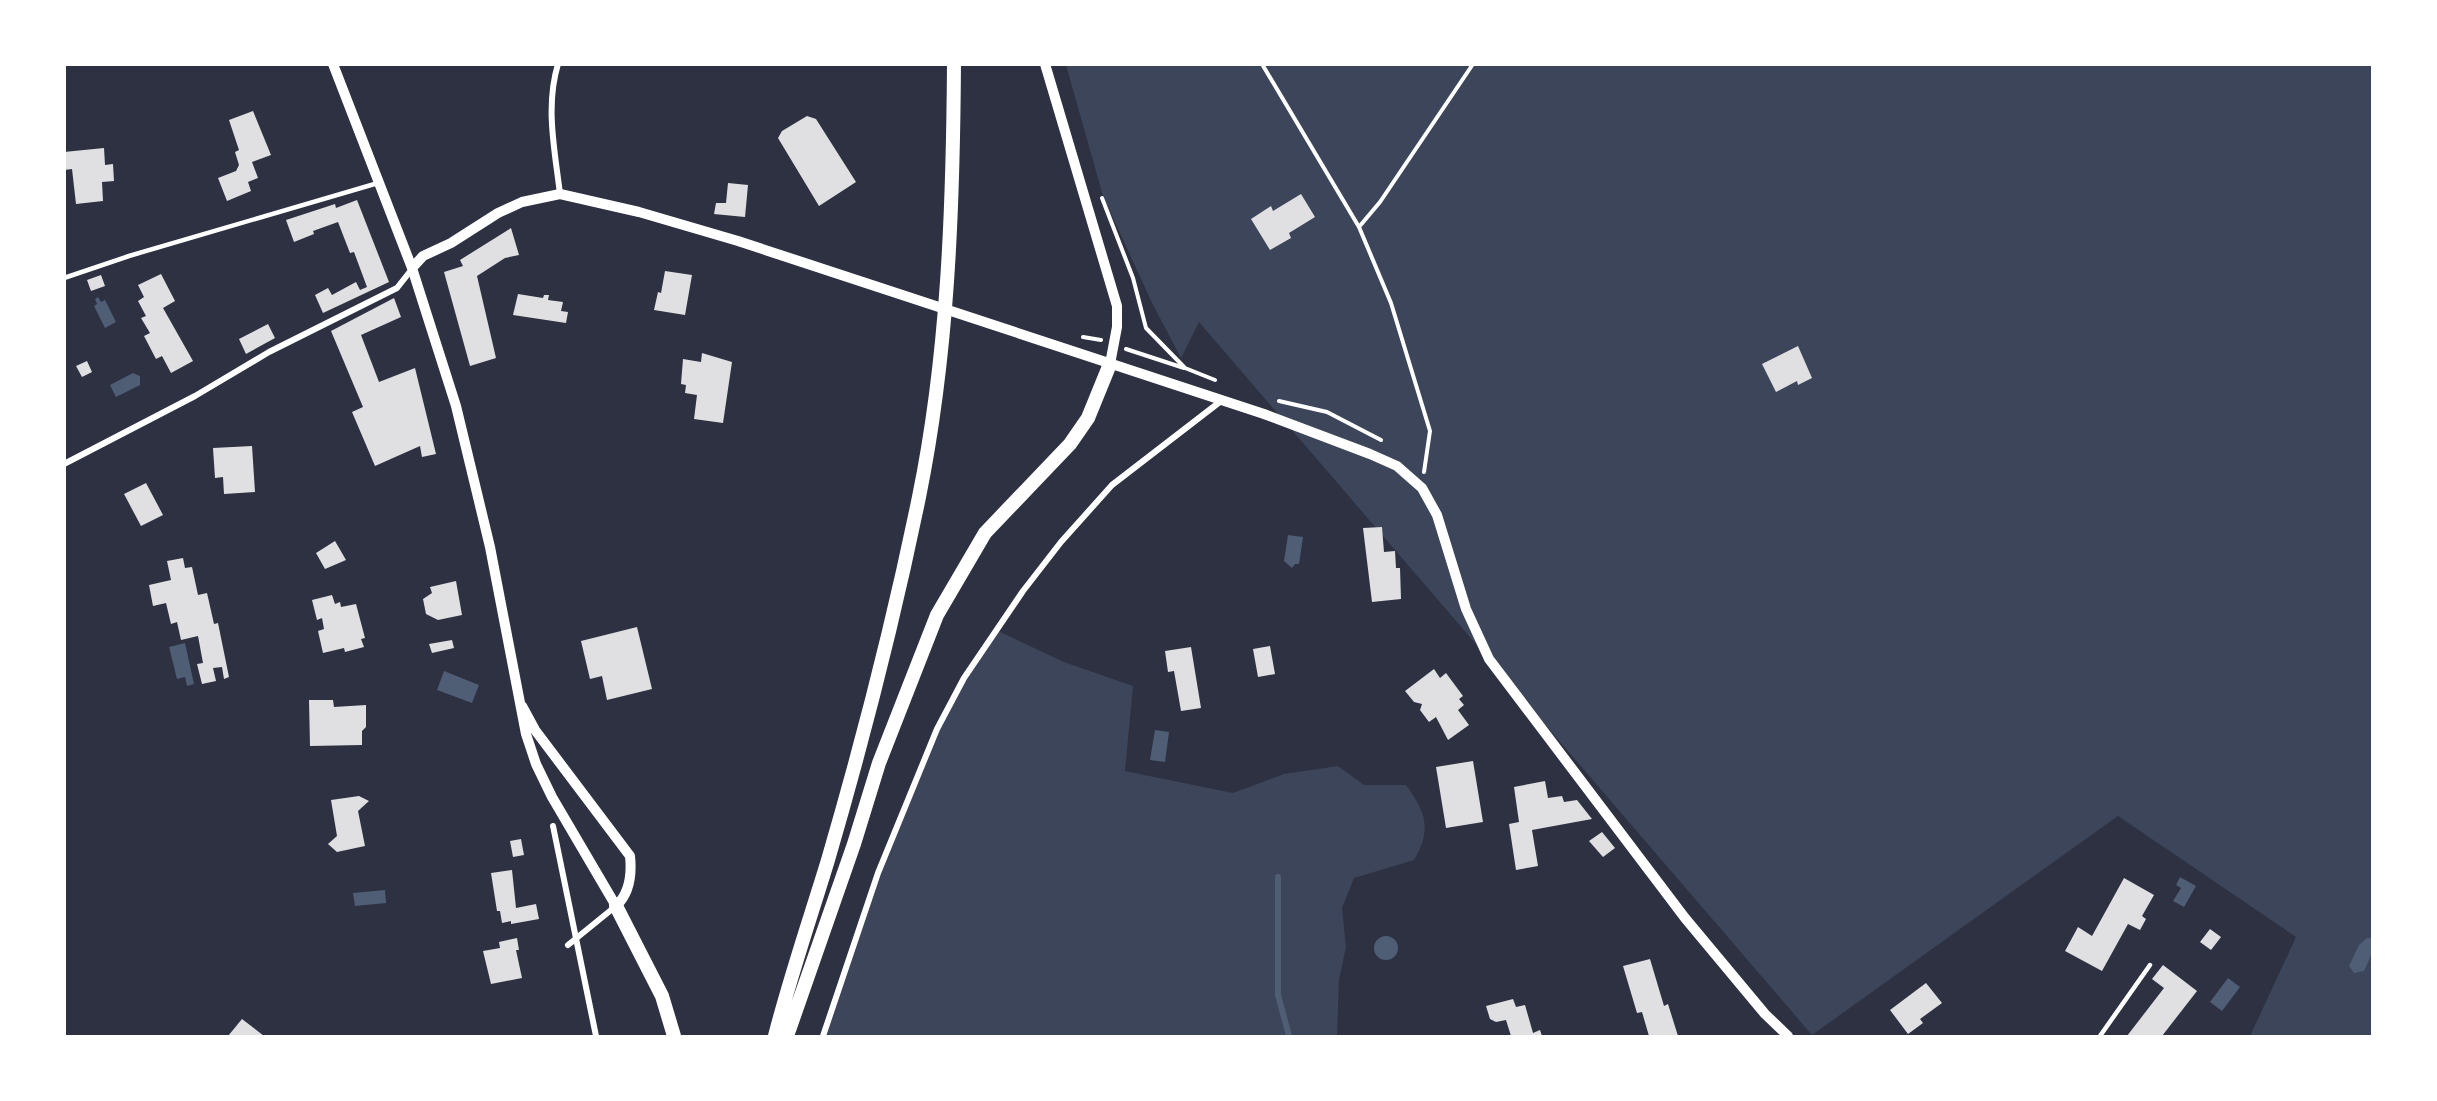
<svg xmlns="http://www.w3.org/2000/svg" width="2437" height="1101" font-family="Signika,sans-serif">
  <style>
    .green { fill: #3c4559 }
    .water { fill: #4f5d75 }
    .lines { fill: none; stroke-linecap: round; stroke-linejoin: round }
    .stream { stroke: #4f5d75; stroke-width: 6 }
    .building { fill: #e0e0e3 }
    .path { stroke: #fff; stroke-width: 4 }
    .service { stroke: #fff; stroke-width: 4.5 }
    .minor { stroke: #fff; stroke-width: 6 }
    .tertiary { stroke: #fff; stroke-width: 10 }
    .primary { stroke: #fff; stroke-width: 14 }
  </style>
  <rect width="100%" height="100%" fill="#2d3142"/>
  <path class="green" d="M1066 65H2372V1036H2250L2296 937 2118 816 1812 1035 1199 322 1181 358 1152 303 1103 196Z
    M996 630 1064 662 1133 686 1125 771 1233 793 1284 774 1338 766 1364 785H1406C1426 812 1432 830 1414 860L1354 878 1342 908 1346 947 1339 980 1337 1036H823C870 897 914 754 996 630Z"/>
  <path class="water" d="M98 297 101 302 105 300 116 322 105 328 94 306 97 304 95 299Z
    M133 373 140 376V385L116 397 110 385Z
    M1288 535 1303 537 1299 564H1295L1292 568 1284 561Z
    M185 643 194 684 187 686 185 677 177 679 169 647Z
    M444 671 479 685 472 703 437 690Z
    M1155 730 1169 732 1165 762 1150 760Z
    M2180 877 2196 886 2184 907 2173 901 2181 888 2176 885Z
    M385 890 386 903 355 906 353 893Z
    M1374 948a12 12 0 1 1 24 0a12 12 0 1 1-24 0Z
    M2367 938H2371C2375 950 2369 960 2364 971L2354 973 2349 966 2359 945Z
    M2228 978 2240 987 2222 1011 2210 1002Z"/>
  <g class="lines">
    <path class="stream" d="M1278 877V995L1289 1036"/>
  </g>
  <path class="building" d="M253 111 271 155 252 162 258 178 248 182 251 191 227 201 218 178 236 171 239 165 235 152 239 150 229 120Z
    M807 116 816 119 856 182 819 206 778 138 782 131Z
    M104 148 105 165 113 164 114 181 102 182 103 201 76 204 72 169 64 170V152Z
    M728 183 748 185 745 217 714 214 716 203H726Z
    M1301 194 1315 217 1289 233 1291 238 1270 250 1251 219 1271 206 1273 211Z
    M357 200 389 282 323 313 315 295 328 288 332 295 356 282 360 290 367 287 354 252 350 253 338 222 313 231 314 234 294 242 286 220 335 204 336 208Z
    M511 228 519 255 505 258 477 276 496 358 470 366 444 272 463 266 460 260Z
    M665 271 692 275 685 315 654 310 658 292 661 293Z
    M161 274 175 301 163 308 193 361 171 373 162 356 156 359 144 336 150 333 141 318 146 316 138 301 144 297 138 285Z
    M101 275 105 286 91 291 87 280Z
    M518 294 543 298 544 295H549L548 300 563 302 561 311 568 312 566 323 513 315Z
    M394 298 401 317 361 335 379 382 415 368 436 454 422 457 420 446 375 466 352 412 363 407 331 331Z
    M268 324 275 338 246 354 239 339Z
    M1798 346 1812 378 1798 385 1797 381 1776 392 1762 364Z
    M702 353 732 362 723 423 694 419 697 395 685 393 686 385 681 384 683 359 701 362Z
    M87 361 92 372 82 377 76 366Z
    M252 446 255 492 224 494 223 477 215 478 213 448Z
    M146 483 163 515 141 526 124 494Z
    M1382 527 1384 552 1395 551 1396 568H1400L1401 599 1372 602 1363 528Z
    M335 541 346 560 325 569 316 553Z
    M183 558 185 568 192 567 198 595 207 593 214 624 218 623 229 677 224 679 222 667 213 668 216 681 202 684 197 664 203 663 198 636 181 640 177 622 171 624 166 603 153 606 149 585 171 580 167 561Z
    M456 581 462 615 438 620 426 614 423 599 432 593 430 587Z
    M332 595 335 604 340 602 341 607 356 604 365 638 361 639 364 647 345 652 344 648 323 653 318 631 324 629 322 618 317 620 312 600Z
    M637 627 652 689 607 700 602 676 590 679 581 641Z
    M452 640 454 648 432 653 429 644Z
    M1270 646 1275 674 1258 677 1253 649Z
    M1191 647 1201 708 1181 711 1174 671 1168 672 1165 651Z
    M1434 669 1440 678 1446 673 1463 696 1459 699 1464 705 1458 710 1469 725 1448 740 1436 717 1429 722 1420 710 1422 704 1414 702 1405 691Z
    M309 700H333L334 707 366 705V727L362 731V745L310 746Z
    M1473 761 1483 822 1446 828 1436 767Z
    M1545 781 1548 798 1562 796 1564 802 1577 800 1592 819 1532 830 1538 866 1516 870 1509 824 1519 822 1514 787Z
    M359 796 369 801 358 811 365 846 337 852 328 844 337 836 331 800Z
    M1602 832 1615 848 1603 857 1589 841Z
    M521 839 524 855 513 857 510 841Z
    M512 870 516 908 536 904 539 919 511 924V921L502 923 500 911H497L491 873Z
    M2124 878 2154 895 2142 916 2146 919 2140 930 2128 924 2102 971 2065 951 2078 927 2092 936Z
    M2210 929 2221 937 2211 950 2200 942Z
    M517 938 519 950H516L522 978 491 984 483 951 500 948 499 942Z
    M1650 959 1664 1006 1668 1004 1678 1036H1649L1642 1012 1637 1013 1623 966Z
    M2163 965 2197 991 2162 1036H2127L2164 988 2152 979Z
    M1926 983 1942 1003 1920 1019 1923 1023 1908 1034 1890 1010Z
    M1513 999 1516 1007 1525 1005 1533 1033 1540 1030 1542 1036H1511L1506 1020 1496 1022 1490 1019 1486 1006Z
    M242 1019 264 1036H228Z"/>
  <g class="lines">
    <path class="path" d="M1262 64 1359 227 1391 303 1430 431 1424 472
      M1102 198 1133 278 1146 328 1185 368 1215 380
      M1359 227 1380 202 1473 64
      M1083 337 1101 340
      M1126 349 1184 368
      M1279 401 1327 412 1381 440"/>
    <path class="service" d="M64 278 129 256 378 183
      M2100 1036 2150 965"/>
    <path class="minor" d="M558 64C545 107 555 151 560 194
      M64 464 195 396 269 352 397 288 412 269
      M553 826 596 1036
      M568 945 616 906
      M823 1036 878 873 937 729 964 678 1023 591 1061 542 1112 485 1221 401"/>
    <path class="tertiary" d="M333 64 412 268 456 406 490 547 526 734 536 764 552 797 616 906C630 893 632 875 630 856L535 730 522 706
      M1045 64 1117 306V327L1110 364
      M412 268 423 256 451 243 498 213 522 202 560 194 639 212 738 241 1264 414 1370 454 1397 466 1422 488 1437 515 1466 609 1489 659 1685 918 1765 1014 1788 1036"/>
    <path class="primary" d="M616 906 662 996 674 1036
      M775 1036C790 977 810 919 828 860 863 740 894 619 919 497 948 355 953 209 954 64
      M787 1036 854 844 879 763 937 615 985 533 1070 444 1088 418 1110 364"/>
  </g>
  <rect width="2437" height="1101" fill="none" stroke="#ffffff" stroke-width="132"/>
</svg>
